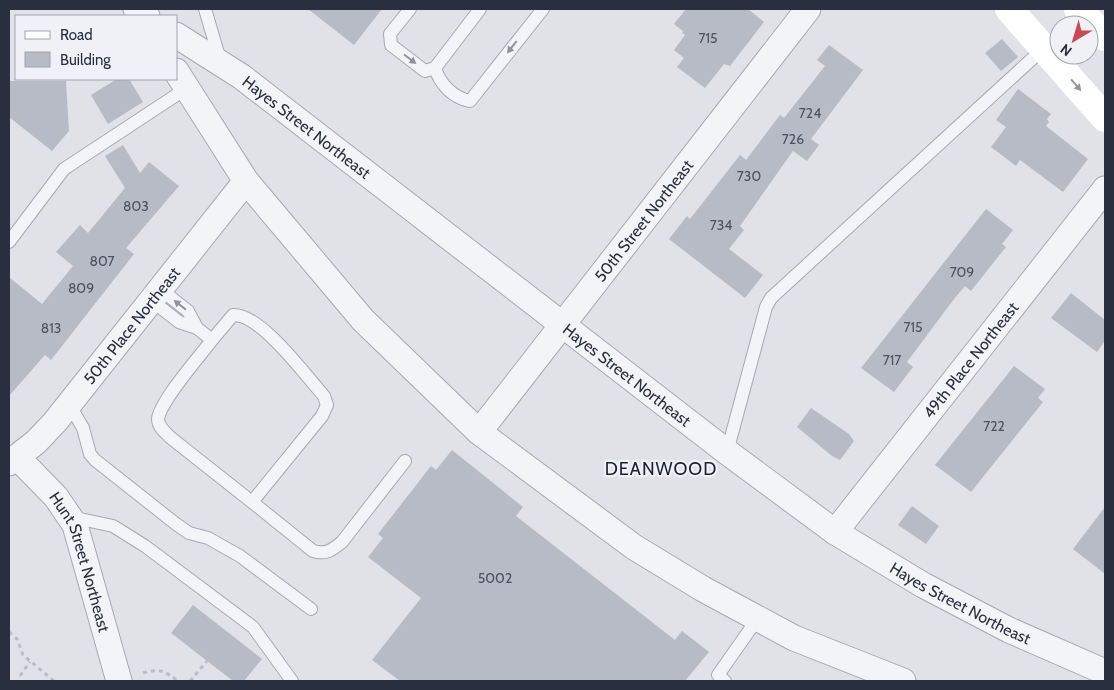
<svg xmlns="http://www.w3.org/2000/svg" width="1114" height="690" font-family="Cabin,sans-serif">
  <style>
    .building { fill: #b7bbc5 }
    .lines { fill: none; stroke-linecap: round; stroke-linejoin: round }
    .service-casing { stroke: #a5a9b2; stroke-width: 14 }
    .minor-casing { stroke: #a5a9b2; stroke-width: 27 }
    .path { stroke: #babdc3; stroke-width: 3; stroke-dasharray: 4 4; stroke-linecap: butt }
    .service { stroke: #f2f4f7; stroke-width: 12 }
    .minor { stroke: #f2f4f7; stroke-width: 25 }
    .secondary { stroke: #fff; stroke-width: 28 }
    .oneway { fill: #8e929b }
    .oneway2 { fill: #94979f }
    .labels { text-anchor: middle; stroke-width: 4.5; stroke-linejoin: round; paint-order: stroke }
    .number-label { font-size: 14px; fill: #4c5260 }
    .street-label { font-size: 16px; fill: #292f3f; stroke: #eff1f6 }
    .neighbourhood-label { font-size: 18px; letter-spacing: 1px; fill: #1b2130; stroke: #eff1f6 }
  </style>
  <rect width="100%" height="100%" fill="#e0e2e8"/>
  <path class="building" d="M308 9H382L354 45Z
    M686 9H748L764 22 730 66 724 64 705 88 677 67 684 58 674 50 685 35 682 33 683 31 674 24Z
    M1002 39 1018 57 1001 71 985 53Z
    M829 45 863 70 811 139 819 145 807 161 793 151 740 226 744 230 729 249 763 275 745 298 669 239 687 216 690 219 740 155 746 160 780 115 784 118 825 66 817 60Z
    M117 79H129L143 102 108 124 91 95Z
    M9 81H66L69 131 52 151 9 117Z
    M1018 89 1051 114 1047 119 1049 122 1046 126 1088 159 1063 192 1020 160 1016 166 991 147 1006 127 996 120Z
    M123 145 140 173 149 162 179 186 126 248 134 254 51 360 45 355 9 396V277L42 304 73 266 56 252 80 225 88 233 125 188 105 156Z
    M986 209 1013 230 1002 244 1006 247 971 291 965 286 954 299 907 362 913 367 894 392 861 368Z
    M1071 293 1105 320V341L1097 352 1051 318Z
    M1014 366 1045 389 1038 398 1043 402 971 492 935 465Z
    M811 408 849 434 854 441 840 460 832 456 797 427Z
    M452 450 523 507 516 516 675 640 682 631 709 652 685 681H400L372 660 421 598 368 557 383 538 378 534 431 466 436 470Z
    M912 506 939 526 926 544 898 525Z
    M1105 507V574L1073 549Z
    M193 605 262 659 244 681H233L171 633Z"/>
  <g class="lines">
    <g class="service-casing">
      <path id="service" d="M205 9 220 60
        M410 9 390 34 391 45 425 71 435 68 480 9
        M435 68C440 84 453 98 470 101L543 9
        M9 242 64 169 187 88
        M151 300 179 322 197 328 188 311 160 289
        M197 328 212 340 233 315C260 313 306 376 324 396L327 405 322 416 252 502 171 438C165 432 158 427 158 419 160 401 200 356 212 340
        M69 404 83 428 90 454 95 460 176 524 189 533 208 538 240 556 311 609
        M727 452 766 307 771 298 1044 48
        M252 502 313 551C326 555 332 550 342 542L405 461
        M71 517 113 526 145 546 253 627 292 681
        M725 681 718 675 758 618"/>
    </g>
    <g class="minor-casing">
      <g id="minor">
        <path d="M136 9 147 16"/>
        <path id="s1" d="M176 35 242 77 727 452 835 532 923 585 1009 630 1105 672"/>
        <path d="M176 71 246 181 363 320 479 432 634 547 703 589 794 638 903 681"/>
        <path id="s2" d="M479 432 808 9"/>
        <path id="s3" d="M17 457 56 497 75 525 119 681"/>
        <path id="s4" d="M9 463 36 442 55 422 246 181"/>
        <path id="s5" d="M835 532 1105 189"/>
      </g>
    </g>
    <path class="path" d="M9 632 17 639 23 655 54 681
      M143 673C159 668 165 671 178 681
      M20 676 30 662
      M190 681 207 661"/>
    <use href="#service" class="service"/>
    <use href="#minor" class="minor"/>
    <path class="secondary" d="M1009 9 1105 118
      M1078 9 1105 37"/>
  </g>
  <defs><path id="oneway-solid" d="M-6-.8H1V-3.2L6.5 0L1 3.2V.8H-6Z" transform="scale(1.25)"/></defs>
  <g class="oneway">
    <use href="#oneway-solid" transform="translate(512 47) rotate(128)"/>
    <use href="#oneway-solid" transform="translate(410 59) rotate(37)"/>
    <use href="#oneway-solid" transform="translate(180 305) rotate(-142)"/>
  </g>
  <use class="oneway2" href="#oneway-solid" transform="translate(1076 85) rotate(49)"/>
  <g class="labels">
    <g class="number-label">
      <text x="708" y="43">715</text>
      <text x="810" y="118">724</text>
      <text x="793" y="144">726</text>
      <text x="749" y="181">730</text>
      <text x="136" y="211">803</text>
      <text x="721" y="230">734</text>
      <text x="102" y="266">807</text>
      <text x="962" y="277">709</text>
      <text x="81" y="293">809</text>
      <text x="913" y="332">715</text>
      <text x="51" y="333">813</text>
      <text x="892" y="365">717</text>
      <text x="994" y="431">722</text>
      <text x="495" y="583">5002</text>
    </g>
    <g class="street-label">
      <text dy="6" stroke="none"><textPath href="#s1" startOffset="160">Hayes Street Northeast</textPath></text>
      <text dy="6" stroke="none"><textPath href="#s2" startOffset="268">50th Street Northeast</textPath></text>
      <text dy="6" stroke="none"><textPath href="#s4" startOffset="185">50th Place Northeast</textPath></text>
      <text dy="6" stroke="none"><textPath href="#s5" startOffset="219">49th Place Northeast</textPath></text>
      <text dy="6" stroke="none"><textPath href="#s1" startOffset="565">Hayes Street Northeast</textPath></text>
      <text dy="6" stroke="none"><textPath href="#s3" startOffset="126">Hunt Street Northeast</textPath></text>
      <text dy="6" stroke="none"><textPath href="#s1" startOffset="970">Hayes Street Northeast</textPath></text>
    </g>
    <g class="neighbourhood-label">
      <text x="661" y="475">DEANWOOD</text>
    </g>
  </g>
  <rect width="1114" height="690" fill="none" stroke="#292f3f" stroke-width="20"/>
  <rect x="15" y="15" width="162" height="65" fill="#eff1f6" stroke="#a0a3ad"/>
  <rect x="25" y="31" width="25" height="8" fill="#ffffff" stroke="#a0a3ad"/>
  <text x="60" y="40" font-size="15" fill="#292f3f">Road</text>
  <rect x="25" y="52" width="25" height="15" fill="#b7bbc5" stroke="#a0a3ad"/>
  <text x="60" y="65" font-size="15" fill="#292f3f">Building</text>
  <g transform="translate(1074 40) rotate(218)"><circle r="24" fill="#eff1f6" stroke="#a0a3ad"/>
  <path d="M0-4L9 19L0 12L-9 19Z" fill="#c84a54"/>
  <text y="-8" font-size="14" font-weight="bold" text-anchor="middle" fill="#292f3f">N</text>
  </g>
</svg>
